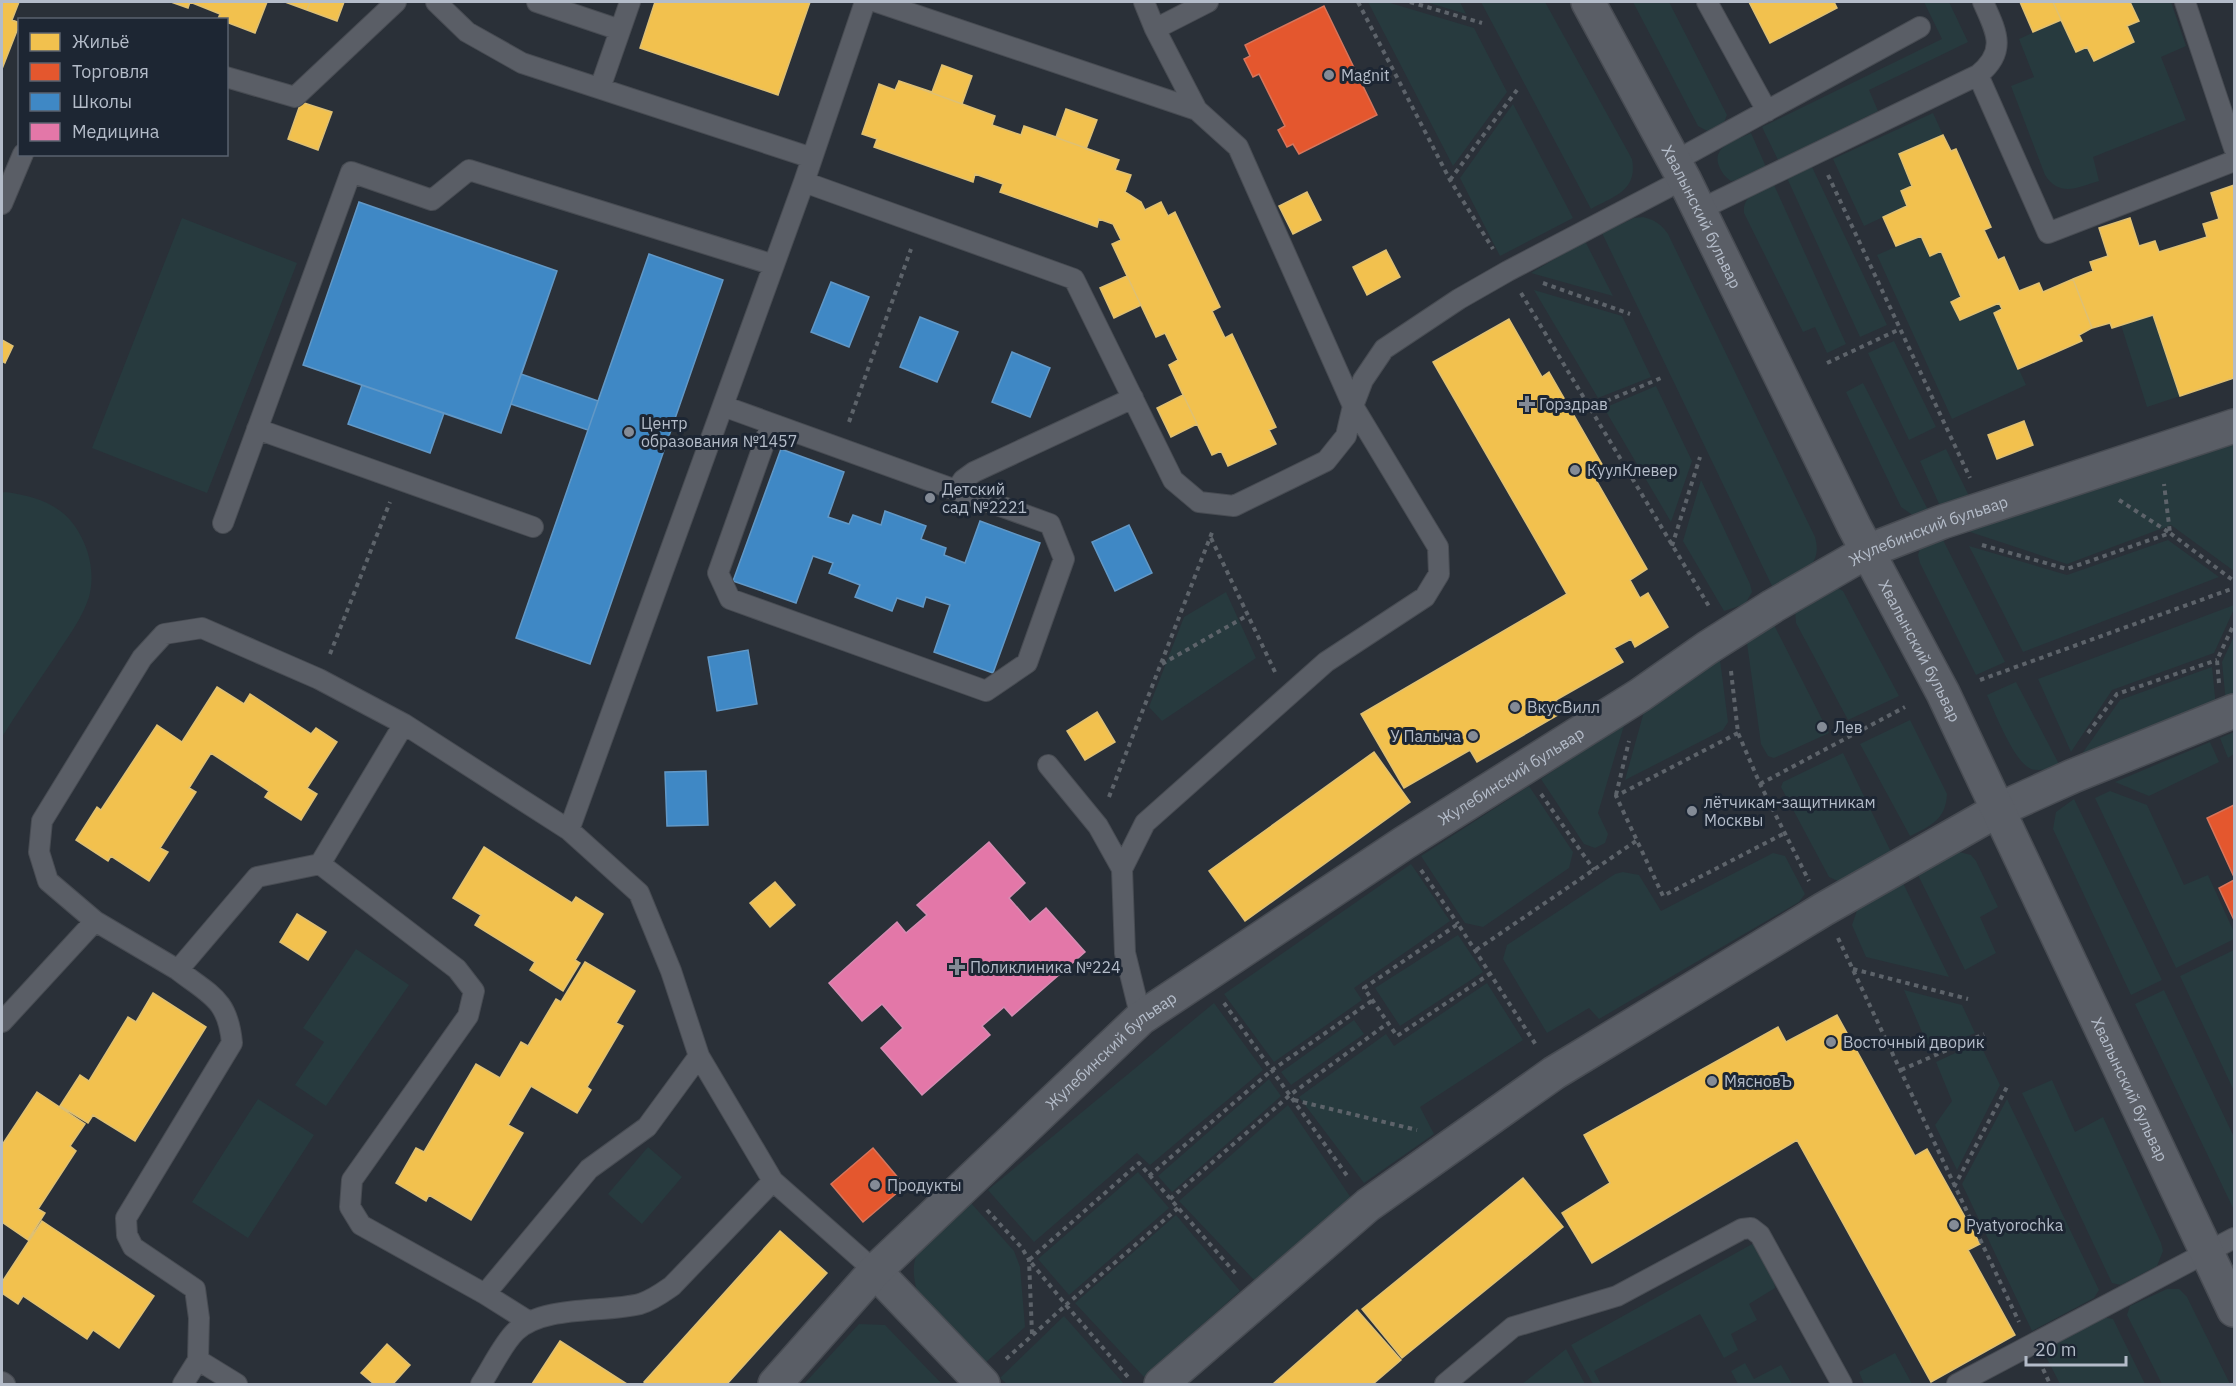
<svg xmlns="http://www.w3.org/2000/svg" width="2236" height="1386" font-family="'IBM Plex Sans',sans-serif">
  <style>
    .green { fill: #273a3e }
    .homes { fill: #f2c14e; stroke: #dfc073; stroke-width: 1.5 }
    .shops { fill: #e4572e; stroke: #d6755c; stroke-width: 1.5 }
    .schools { fill: #3f88c5; stroke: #6298c6; stroke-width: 1.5 }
    .health { fill: #e377a8; stroke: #d58cb2; stroke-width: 1.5 }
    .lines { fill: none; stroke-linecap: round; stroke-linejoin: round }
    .service-casing { stroke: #484c53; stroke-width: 22 }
    .minor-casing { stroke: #484c53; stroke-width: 36 }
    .tertiary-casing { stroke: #484c53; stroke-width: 36 }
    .path { stroke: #5d636a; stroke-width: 4; stroke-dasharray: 4.5 4.5; stroke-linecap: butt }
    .service { stroke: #5a5e66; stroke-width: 20 }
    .minor { stroke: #5a5e66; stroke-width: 33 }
    .tertiary { stroke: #5a5e66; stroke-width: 33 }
    .poi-dot { fill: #848b96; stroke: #1d2633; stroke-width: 2 }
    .labels { text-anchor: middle; stroke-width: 6; stroke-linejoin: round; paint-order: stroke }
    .poi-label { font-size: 16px; fill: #b4bcc9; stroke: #1d2633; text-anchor: start }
    .street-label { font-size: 16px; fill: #b4bcc9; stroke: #1d2633 }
  </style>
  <rect width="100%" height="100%" fill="#2a3038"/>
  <path class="green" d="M1368 2H1387L1474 28 1507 92 1453 166Z
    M1426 2H1460L1466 14Z
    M1481 2H1545L1632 159C1638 191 1614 196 1591 209Z
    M1633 2H1669L1727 115 1723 125 1709 132 1698 126Z
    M1924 2H1949L1968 42 1869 90 1878 111 1778 160 1762 127 1942 39Z
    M2130 2H2171L2186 46 2161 57 2186 120 2093 157 2099 181C2078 187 2060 198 2045 175L2011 86 2034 77 2019 39 2061 20 2076 52 2087 47 2094 61 2134 42 2127 26 2139 20Z
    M1513 104 1573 218 1500 256 1460 178Z
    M1933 113 1943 135 1899 154 1912 186 1901 191 1907 206 1864 226 1833 159Z
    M1751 133 1766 167 1740 180 1731 181C1725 177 1722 173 1719 166 1711 146 1737 140 1751 133Z
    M1812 167 1887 325 1860 337 1787 178Z
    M1774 185 1846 344 1827 353 1815 327 1803 332 1744 213C1742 195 1760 191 1774 185Z
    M1643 217C1655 220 1661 224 1668 234L1815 537C1824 569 1797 575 1773 588L1602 233 1634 218Z
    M182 218 297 263 207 493 92 448Z
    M1921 236 1930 256 1941 251 1961 297 1952 302 1959 320 1999 303 2002 309 1994 314 2026 385 1952 419 1877 255Z
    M1585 241 1613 296 1531 273Z
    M1534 290 1622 316 1651 377 1598 398Z
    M2153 315 2180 396 2147 407 2121 325Z
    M1894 341 1936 427 1909 440 1868 353Z
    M1863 383 1928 510 1914 516 1901 507 1846 392Z
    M1656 386 1692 461 1671 522 1604 408Z
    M2234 438V571L2171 525 2067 564 1964 530Z
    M1946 449 1969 496 1940 506 1920 461Z
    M1701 480 1750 584 1752 592 1745 604 1724 611 1683 541Z
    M5 492C35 496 62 504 78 531 90 551 95 574 89 597 82 619 67 638 55 657 37 683 19 710 2 737V493Z
    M1942 538 2005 662 1976 675 1920 563 1918 555 1920 549Z
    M2168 540 2219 577 2023 652 1969 546 2067 575Z
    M1836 587 1843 591 1899 696 1848 720 1796 623 1795 610Z
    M1226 592 1256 658 1162 721 1149 707 1184 617Z
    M2234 605V609L2214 653 2112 690 2071 752 2038 679Z
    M1774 625 1829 733 1774 758 1768 756 1761 744 1746 636Z
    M2234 636V700L2226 703 2222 662Z
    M1720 660 1728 722 1723 730 1625 780 1645 708Z
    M2212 667 2216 707 2079 758 2120 700Z
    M2016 682 2060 766C2051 768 2040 772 2031 769 2014 762 1995 713 1987 695Z
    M1910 720 1947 794C1946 819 1931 826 1910 836L1860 744Z
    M1625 722 1598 813 1608 834 1605 843 1595 848 1584 844 1541 779Z
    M2234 732V754L2228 758 2220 738Z
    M2210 742 2219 762 2149 796 2115 782Z
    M1843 753 1891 852 1840 882 1829 877 1781 787 1783 782Z
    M1529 786 1573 852 1569 868 1483 927 1465 923 1421 856Z
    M2110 791 2147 805 2184 885 2208 875 2234 932V939L2176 968 2095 798Z
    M2074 799 2162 980 2131 995 2053 829 2056 812Z
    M1955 851 1971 855 1976 861 1998 907 1980 917 1996 953 1965 970 1916 871Z
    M1773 853 1785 856 1805 894 1799 902 1599 1019 1589 1008 1547 1033 1503 959 1507 945 1615 874 1623 872 1639 875 1661 911Z
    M1411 864 1450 921 1354 988 1362 1000 1274 1062 1224 994Z
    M1899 875 1949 977 1866 957 1852 925 1862 896Z
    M1458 935 1483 972 1400 1026 1375 988Z
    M356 949 409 985 326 1106 295 1085 324 1042 303 1028Z
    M2234 950V1091L2180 976Z
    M1487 983 1523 1040 1420 1107 1434 1134 1364 1183 1299 1097 1386 1034 1394 1046Z
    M1904 990 1962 1005 1975 1033 1931 1053Z
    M2164 990 2234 1137V1210L2135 1004Z
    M1214 1003 1263 1070 1150 1165 1137 1153 1034 1242 988 1190Z
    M1354 1020 1364 1034 1291 1085 1281 1072Z
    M1979 1042 2000 1085 1957 1170 1935 1125 1952 1101 1936 1062Z
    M1269 1079 1281 1096 1172 1192 1158 1176Z
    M2052 1080 2075 1132 2103 1117 2161 1243 2163 1251 2157 1266 2121 1285 2112 1283 2022 1093Z
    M258 1099 314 1135 248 1238 192 1202Z
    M2007 1099 2099 1290 2094 1298 2032 1331 1962 1184Z
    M1288 1105 1351 1198 1254 1280 1179 1201Z
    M648 1147 682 1177 642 1224 608 1194Z
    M1138 1172 1169 1208 1069 1295 1038 1259Z
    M970 1202 1014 1251 1020 1267 1025 1327 984 1364 920 1299C915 1287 911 1269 916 1257 921 1243 958 1214 970 1202Z
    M1176 1215 1240 1291 1144 1377 1075 1303Z
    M1754 1243 1774 1280 1775 1288 1749 1304 1757 1320 1731 1334 1738 1350 1724 1358 1700 1314 1594 1371 1601 1384H1593L1571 1345Z
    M2167 1289H2179L2187 1297 2230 1384H2162L2127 1315 2130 1306Z
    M1064 1316 1124 1384H1007L1000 1378Z
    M2102 1317 2113 1319 2145 1384H2060L2042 1349Z
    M859 1324 885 1325 942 1384H804Z
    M1566 1349 1585 1384H1522Z
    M1895 1353 1912 1384H1864L1859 1372Z
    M1745 1363 1754 1379 1781 1365 1792 1384H1738L1731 1371Z"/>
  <path class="homes" d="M2 2H19L12 20 20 23 2 69Z
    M2 2H19L12 20 20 23 2 69Z
    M171 2H267L255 33 226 22V20L218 19 220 14 190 2 188 8Z
    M171 2H267L255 33 226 22V20L218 19 220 14 190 2 188 8Z
    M285 2H310L307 10Z
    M285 2H344L337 21Z
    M655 2H810L778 95 640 48Z
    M1749 2H1834L1837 8 1770 43Z
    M1749 2H1834L1837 8 1770 43Z
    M1749 2H1834L1837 8 1770 43Z
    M2020 2H2130L2139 21 2127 26 2134 42 2094 61 2087 47 2076 52 2061 20 2033 32Z
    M2053 2H2130L2139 21 2127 26 2134 42 2094 61 2087 47 2076 52Z
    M942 65 972 76 962 104 995 116 992 125 1021 135 1024 126 1056 137 1066 109 1097 120 1086 149 1119 160 1115 170 1131 175 1125 192 1141 202 1145 210 1161 202 1168 216 1175 212 1220 307 1212 311 1225 338 1232 334 1276 427 1269 430 1276 444 1228 466 1221 451 1212 455 1197 424 1171 437 1157 408 1183 395 1169 365 1178 360 1165 333 1156 337 1141 305 1114 318 1100 288 1127 276 1112 244 1121 240 1113 224 1099 219 1097 227 1000 192 1003 184 975 174 973 182 874 147 877 139 862 134 879 84 895 90 899 81 932 92Z
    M899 81 995 116 992 125 1021 135 1024 126 1119 160 1115 170 1131 175 1125 192 1141 202 1145 210 1161 202 1168 216 1175 212 1220 307 1212 311 1225 338 1232 334 1276 427 1269 430 1276 444 1228 466 1221 451 1212 455 1169 365 1178 360 1165 333 1156 337 1112 244 1121 240 1113 224 1099 219 1097 227 1000 192 1003 184 975 174 973 182 874 147 877 139 862 134 879 84 895 90Z
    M301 102 332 112 318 150 288 139Z
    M1943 135 1951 151 1956 149 1991 227 1984 230 1998 260 2004 257 2019 291 2039 283 2043 292 2073 279 2092 328 2079 335 2082 341 2018 369 1994 313 2002 309 1999 303 1960 320 1951 302 1961 297 1941 251 1930 256 1921 236 1896 246 1883 217 1907 206 1901 191 1912 186 1899 154Z
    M2234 185V378L2180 396 2153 315 2112 328 2110 323 2092 328 2073 279 2093 271 2090 262 2108 256 2099 228 2130 218 2139 246 2155 241 2159 252 2207 237 2203 224 2219 219 2211 193Z
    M1307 192 1321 220 1293 234 1279 206Z
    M1386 250 1400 277 1367 295 1353 267Z
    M1509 319 1542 377 1549 372 1603 466 1592 473 1647 569 1630 580 1640 598 1648 593 1668 627 1635 647 1631 639 1614 648 1623 662 1556 700 1563 712 1477 762 1470 750 1404 788 1361 714 1567 594 1433 362Z
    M2 340 13 346 5 363 2 361Z
    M2024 421 2033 445 1997 459 1988 435Z
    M217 687 244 704 250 694 311 734 316 728 337 742 307 788 317 794 301 820 265 797 269 791 211 753 189 788 196 792 160 848 168 852 149 881 111 856 108 861 76 840 97 807 101 810 157 725 182 742Z
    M1097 712 1115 742 1085 760 1067 731Z
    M1374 752 1410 802 1245 921 1209 871Z
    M484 847 572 903 576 897 603 914 575 960 580 963 563 991 530 970 535 962 475 925 481 915 453 898Z
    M775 882 795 905 770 927 750 903Z
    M297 914 326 932 308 960 280 942Z
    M585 962 635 991 616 1023 623 1026 587 1087 591 1090 577 1113 531 1086 508 1125 523 1133 471 1220 429 1195 426 1201 396 1183 416 1148 424 1152 476 1064 500 1078 521 1042 528 1046 556 999 561 1002Z
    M153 993 206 1027 135 1141 93 1115 88 1123 60 1106 80 1075 89 1081 128 1017 136 1022Z
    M1837 1015 1915 1156 1927 1149 1980 1244 1968 1250 2015 1335 1931 1382 1797 1140 1592 1263 1562 1213 1610 1183 1584 1135 1778 1027 1786 1042Z
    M37 1092 85 1124 70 1146 76 1151 38 1209 45 1213 28 1240 2 1222V1145Z
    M1523 1178 1563 1227 1402 1358 1362 1309Z
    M42 1221 154 1296 119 1348 93 1330 87 1339 23 1296 18 1304 2 1293V1282Z
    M780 1231 827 1273 727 1384H646L644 1382Z
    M1357 1310 1401 1360 1373 1384H1273Z
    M560 1341 619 1379 627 1384H532Z
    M387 1344 410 1365 393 1384H374L361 1373Z"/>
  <path class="shops" d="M1324 6 1377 115 1299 154 1293 144 1287 147 1278 130 1285 126 1259 74 1253 77 1244 59 1250 56 1245 45Z
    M2234 805V877L2207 818Z
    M2234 880V920L2219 888Z
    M873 1148 905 1186 863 1222 831 1184Z"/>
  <path class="schools" d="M359 202 557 271 501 433 303 365Z
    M359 202 557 271 521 374 598 401 649 254 723 280 590 664 516 638 588 430 511 404 501 433 444 413 430 453 348 424 362 385 303 365Z
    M649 254 723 280 590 664 516 638Z
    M831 282 869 297 849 347 811 332Z
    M920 317 958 332 937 382 900 367Z
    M1012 352 1050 368 1030 417 992 402Z
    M521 374 598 401 588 430 511 404Z
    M362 385 444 413 430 453 348 424Z
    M781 449 844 472 828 517 849 524 853 515 881 525 885 511 926 526 921 539 946 548 944 555 965 563 980 521 1040 543 993 673 934 652 950 605 926 597 923 607 897 598 892 611 855 597 860 585 829 573 833 563 813 556 796 603 733 581Z
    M1129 525 1152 573 1115 591 1092 542Z
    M748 650 757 704 717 711 708 657Z
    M706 771 708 825 667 826 665 772Z"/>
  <path class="health" d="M989 842 1025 883 1009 898 1030 922 1046 908 1085 952 1012 1016 1004 1007 982 1026 990 1035 922 1095 881 1048 903 1028 882 1004 862 1021 829 983 897 922 906 933 927 915 917 905Z"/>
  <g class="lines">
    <g class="service-casing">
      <path id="service" d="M436 2 467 32 522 63 812 158
        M537 2 620 30
        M877 2 1197 110 1155 29 1208 2
        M1144 2 1155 29
        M1707 2 1767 111
        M1983 2C1996 31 2008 51 1978 75L2048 233 2234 161
        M2185 2 2234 148
        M226 77 295 97 396 2
        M600 88 630 2
        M1675 161 1920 27
        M804 182 1074 279 1173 480 1199 502 1234 506 1326 461 1346 436 1353 406 1238 147 1197 110
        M2 204 23 154
        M1699 210 1978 75
        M723 406 1050 524 1064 559 1027 663 986 691 730 599 718 573 771 424
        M257 429 533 527
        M956 490 963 480 974 472 1133 398
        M223 523 351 172 432 200 469 170 774 265
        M404 724 320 864 457 969 474 991 468 1016 352 1180 350 1207 361 1225 485 1294 528 1321
        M1048 765 1098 826 1122 869
        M569 830 804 182 865 2
        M320 864 257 877 178 970 95 921 48 881 39 852 42 821 142 658 164 634 202 628 319 679 404 724 569 830 639 893 671 971 699 1056 773 1181 875 1271
        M178 970C210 995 228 999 232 1043L126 1218 127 1235 133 1247 195 1289 199 1318 198 1360 183 1384
        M1141 1018 1125 953 1122 869 1145 823 1326 662 1425 597 1439 574 1438 547 1353 406 1363 380 1384 349 1459 299 1508 271 1684 179
        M2 1022 95 921
        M485 1294 589 1169 647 1127 699 1056
        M198 1360 237 1384
        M2 1382 5 1384
        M481 1384C491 1369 503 1343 516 1331 544 1305 604 1313 640 1304 653 1300 662 1293 672 1286L773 1181
        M1445 1384 1513 1327 1617 1296 1742 1229 1751 1228 1760 1235 1842 1384
        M1957 1384 2234 1238"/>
    </g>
    <g class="minor-casing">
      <g id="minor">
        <path d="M875 1271 983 1384"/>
        <path id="s1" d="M775 1384 875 1271 1141 1018 1404 843 1640 695 1707 648 1773 606 1868 551 1942 522 2234 426"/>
        <path d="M1161 1384 1368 1205 1554 1073 1824 909 1998 810 2073 776 2234 711"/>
      </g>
    </g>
    <g class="tertiary-casing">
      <g id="tertiary">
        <path id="s2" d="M1588 2 1684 179 1854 526 1943 693 2234 1310"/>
      </g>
    </g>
    <path class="path" d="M1358 2 1450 180 1493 249
      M1410 2 1482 23
      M1828 175 1970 478
      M1450 180 1517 90
      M1543 283 1630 314
      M1521 293 1710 608
      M1827 363 1900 329
      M1590 408 1661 378
      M849 422 911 249
      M2119 500 2170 533 2164 484
      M1211 538 1275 672
      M1982 545 2067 569 2170 533 2234 581
      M1672 546 1700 457
      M330 654 390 502
      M1162 664 1248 615
      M1731 671 1738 733 1760 784 1809 881
      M1980 680 2234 588
      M2219 683 2217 660 2234 624
      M1738 733 1616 796 1663 896 1785 833
      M2088 733 2117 694 2217 660
      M1760 784 1905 707
      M1541 794 1594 870
      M1616 795 1629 741
      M1109 797 1213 530
      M1421 870 1458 924
      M1838 938 2019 1322
      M1476 950 1636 841
      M1853 969 1968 999
      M1491 973 1397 1036 1364 988 1458 924 1536 1045
      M1224 1003 1348 1177
      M1901 1070 1984 1034
      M1294 1100 1417 1130
      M1149 1176 1272 1070 1373 1000
      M1954 1187 2008 1085
      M1170 1199 1290 1095 1388 1023
      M1178 1208 1066 1305 1029 1260 1139 1163 1236 1274
      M987 1210 1022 1248 1029 1260 1032 1334
      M1006 1359 1066 1305 1128 1377
      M2043 1369 2050 1384"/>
    <use href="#service" class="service"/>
    <use href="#minor" class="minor"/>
    <use href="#tertiary" class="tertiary"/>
  </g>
  <g class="poi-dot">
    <circle cx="1329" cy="75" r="6"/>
    <path d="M1524 395h6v6h6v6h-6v6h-6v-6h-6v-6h6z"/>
    <circle cx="629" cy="432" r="6"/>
    <circle cx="1575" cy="470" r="6"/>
    <circle cx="930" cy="498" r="6"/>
    <circle cx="1515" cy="707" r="6"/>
    <circle cx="1822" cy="727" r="6"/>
    <circle cx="1473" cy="736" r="6"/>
    <circle cx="1692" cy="811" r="6"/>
    <path d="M954 958h6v6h6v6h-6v6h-6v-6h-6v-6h6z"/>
    <circle cx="1831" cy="1042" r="6"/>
    <circle cx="1712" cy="1081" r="6"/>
    <circle cx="875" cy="1185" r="6"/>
    <circle cx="1954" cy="1225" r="6"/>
  </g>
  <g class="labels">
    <g class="poi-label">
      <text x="1341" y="81">Magnit</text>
      <text x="1539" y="410">Горздрав</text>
      <text x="641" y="429">Центр<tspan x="641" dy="18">образования №1457</tspan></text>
      <text x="1587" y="476">КуулКлевер</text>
      <text x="942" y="495">Детский<tspan x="942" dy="18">сад №2221</tspan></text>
      <text x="1527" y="713">ВкусВилл</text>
      <text x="1834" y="733">Лев</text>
      <text x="1461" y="742" text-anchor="end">У Палыча</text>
      <text x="1704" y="808">лётчикам-защитникам<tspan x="1704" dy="18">Москвы</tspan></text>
      <text x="970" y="973">Поликлиника №224</text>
      <text x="1843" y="1048">Восточный дворик</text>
      <text x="1724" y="1087">МясновЪ</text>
      <text x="887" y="1191">Продукты</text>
      <text x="1966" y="1231">Pyatyorochka</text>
    </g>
    <g class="street-label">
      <text dy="6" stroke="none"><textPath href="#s2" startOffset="243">Хвалынский бульвар</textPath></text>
      <text dy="6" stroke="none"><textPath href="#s1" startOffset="1446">Жулебинский бульвар</textPath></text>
      <text dy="6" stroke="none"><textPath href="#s2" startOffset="729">Хвалынский бульвар</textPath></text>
      <text dy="6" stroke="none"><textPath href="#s1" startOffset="960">Жулебинский бульвар</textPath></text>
      <text dy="6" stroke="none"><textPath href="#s1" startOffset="474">Жулебинский бульвар</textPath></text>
      <text dy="6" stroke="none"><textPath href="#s2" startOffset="1215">Хвалынский бульвар</textPath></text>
    </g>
  </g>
  <rect width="2236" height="1386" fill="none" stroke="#b4bcc9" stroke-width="6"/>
  <rect x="18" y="18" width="210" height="138" fill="#1d2633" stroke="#59626f" stroke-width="1.5"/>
  <rect x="30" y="33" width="30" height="18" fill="#f2c14e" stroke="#59626f" stroke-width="1.5"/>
  <text x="72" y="48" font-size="18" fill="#b4bcc9">Жильё</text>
  <rect x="30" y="63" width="30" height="18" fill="#e4572e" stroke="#59626f" stroke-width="1.5"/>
  <text x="72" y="78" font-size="18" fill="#b4bcc9">Торговля</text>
  <rect x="30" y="93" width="30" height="18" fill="#3f88c5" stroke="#59626f" stroke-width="1.5"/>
  <text x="72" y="108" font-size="18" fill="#b4bcc9">Школы</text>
  <rect x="30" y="123" width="30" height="18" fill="#e377a8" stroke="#59626f" stroke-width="1.5"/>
  <text x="72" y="138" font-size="18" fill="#b4bcc9">Медицина</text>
  <path d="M2026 1356v9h100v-9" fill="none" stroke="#b4bcc9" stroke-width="3"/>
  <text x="2035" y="1356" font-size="18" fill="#b4bcc9" stroke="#1d2633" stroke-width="4.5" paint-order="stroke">20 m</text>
</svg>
